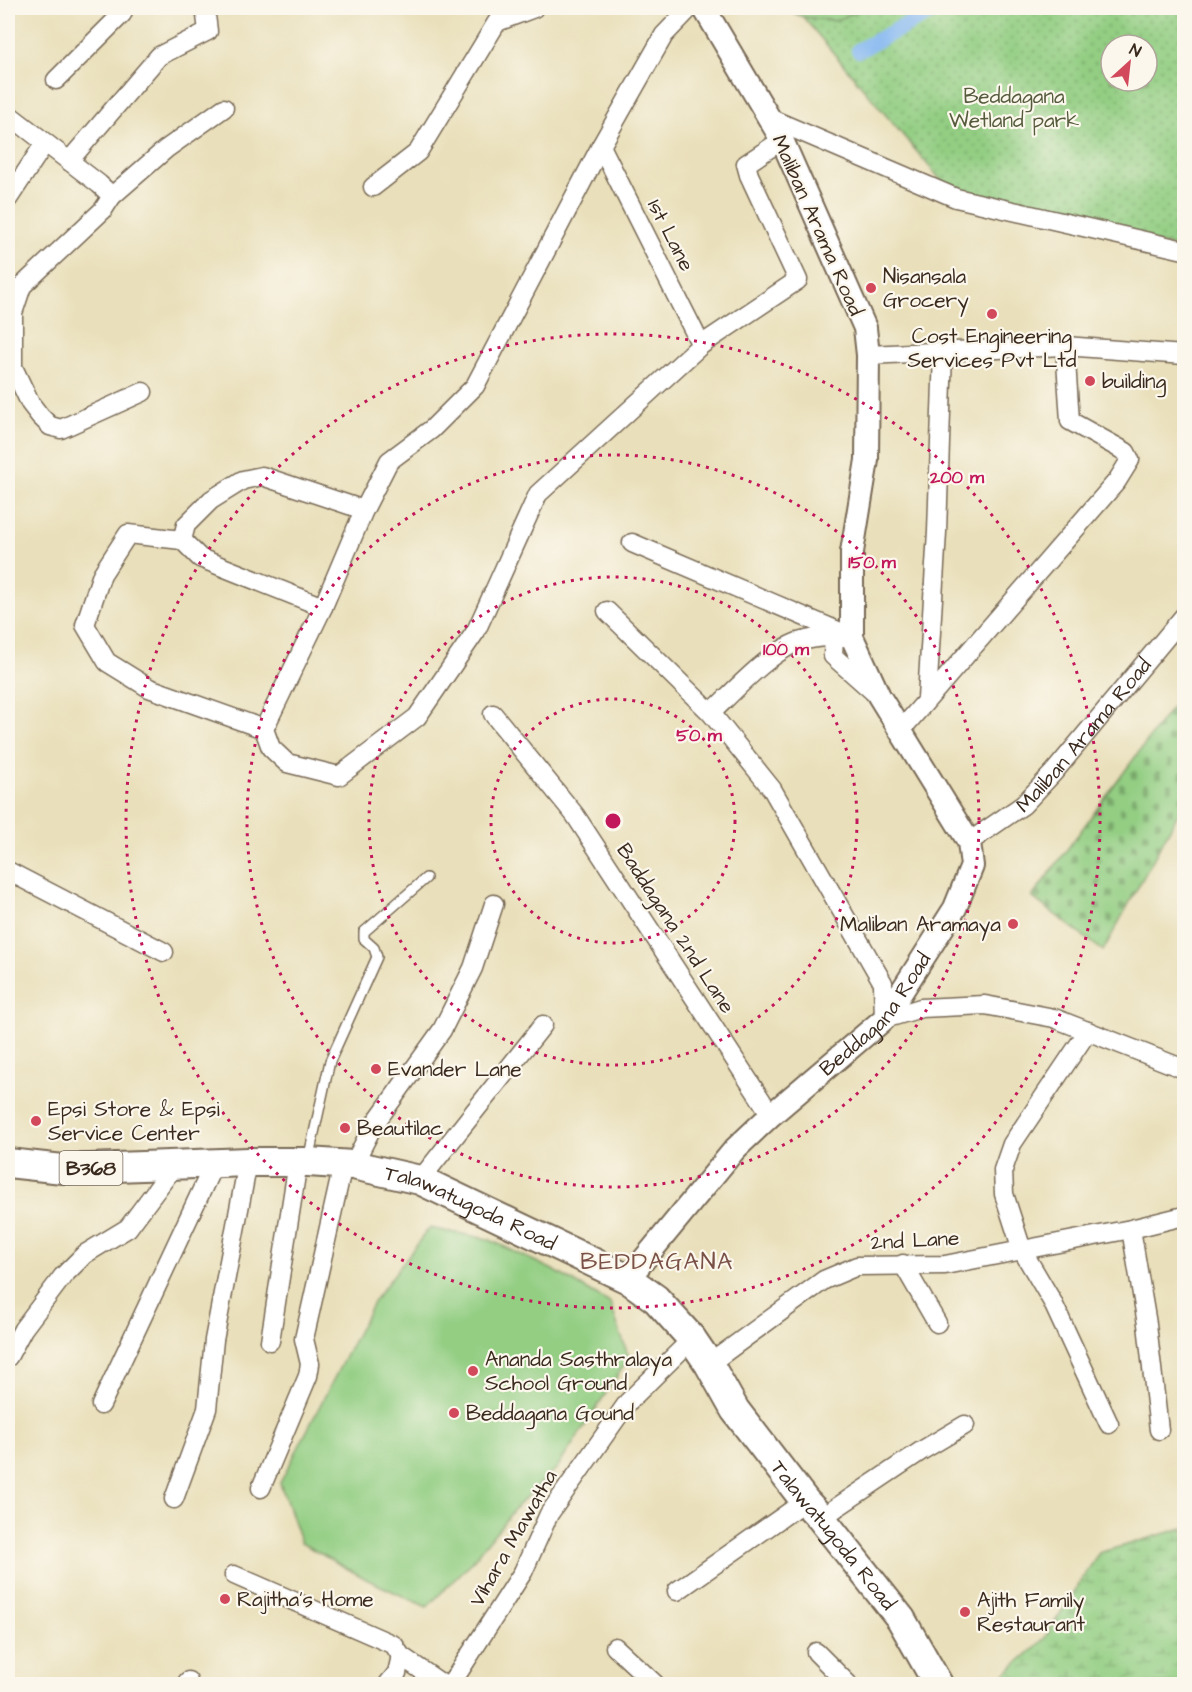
<svg xmlns="http://www.w3.org/2000/svg" width="1192" height="1692" font-family="'Architects Daughter',sans-serif">
  <style>
    .grass { fill: #93ce83; stroke: #677c50; stroke-width: 1.5 }
    .wetland { fill: url(#wetland-marsh); stroke: #677c50; stroke-width: 1.5 }
    .cemetery { fill: url(#cemetery-stones); stroke: #677c50; stroke-width: 1.5 }
    .park { fill: url(#park-dots); stroke: #677c50; stroke-width: 1.5; fill-rule: evenodd }
    .lines { fill: none; stroke-linecap: round; stroke-linejoin: round }
    .canal { stroke: #84b7f1; stroke-width: 16 }
    .service-casing { stroke: #786955; stroke-width: 12 }
    .minor-casing { stroke: #786955; stroke-width: 21 }
    .tertiary-casing { stroke: #786955; stroke-width: 26 }
    .primary-casing { stroke: #786955; stroke-width: 32 }
    .service { stroke: #fff; stroke-width: 9 }
    .minor { stroke: #fff; stroke-width: 18 }
    .tertiary { stroke: #fff; stroke-width: 22 }
    .primary { stroke: #fff; stroke-width: 28 }
    .ring { fill: none; stroke: #c2185b; stroke-width: 3; stroke-dasharray: 3 6 }
    .poi-dot { fill: #d1495b; stroke: #fbf7ec; stroke-width: 2 }
    .labels { text-anchor: middle; stroke-width: 4.5; stroke-linejoin: round; paint-order: stroke }
    .shield { fill: #fbf7ec; stroke: #75685c; stroke-width: 1.5 }
    .shield-label { font-size: 20px; font-weight: bold; fill: #3b2a1e }
    .park-label { font-size: 21px; fill: #555b3c; stroke: #fbf7ec }
    .street-label { font-size: 21px; fill: #3b2a1e; stroke: #fbf7ec }
    .poi-label { font-size: 21px; fill: #3b2a1e; stroke: #fbf7ec; text-anchor: start }
    .quarter-label { font-size: 24px; letter-spacing: 1.5px; fill: #7b5147; stroke: #fbf7ec }
    .centre { fill: #c2185b; stroke: #fbf7ec; stroke-width: 3 }
    .ring-label { font-size: 18px; text-anchor: middle; font-weight: bold; fill: #c2185b; stroke: #fbf7ec; stroke-width: 4.5; stroke-linejoin: round; paint-order: stroke }
  </style>
  <defs>
    <pattern id="wetland-marsh" width="20" height="14" patternUnits="userSpaceOnUse" patternTransform="scale(1.5)"><rect width="20" height="14" fill="#93ce83"/><path d="M1 5h8M5 5V1M11 12h8M15 12V8" fill="none" stroke="#79a76b"/></pattern>
    <pattern id="cemetery-stones" width="16" height="16" patternUnits="userSpaceOnUse" patternTransform="scale(1.5)"><rect width="16" height="16" fill="#93ce83"/><path d="M2 7V4a2 2 0 0 1 4 0v3zM10 15v-3a2 2 0 0 1 4 0v3z" fill="#79a76b"/></pattern>
    <pattern id="park-dots" width="8" height="8" patternUnits="userSpaceOnUse" patternTransform="scale(1.5)"><rect width="8" height="8" fill="#93ce83"/><path d="M2 2h.1M6 6h.1" fill="none" stroke="#79a76b" stroke-width="1.8" stroke-linecap="round"/></pattern>
  </defs>
  <rect width="100%" height="100%" fill="#fbf7ec"/>
  <filter id="ink" filterUnits="userSpaceOnUse"><feTurbulence type="fractalNoise" baseFrequency=".0167" numOctaves="2"/><feDisplacementMap in="SourceGraphic" scale="12" xChannelSelector="R" yChannelSelector="G"/><feConvolveMatrix kernelMatrix="1 2 1 2 8 2 1 2 1" color-interpolation-filters="sRGB"/></filter>
  <filter id="wash" filterUnits="userSpaceOnUse"><feTurbulence type="fractalNoise" baseFrequency=".008" numOctaves="4" result="noise"/><feDisplacementMap in="SourceGraphic" scale="24" xChannelSelector="R" yChannelSelector="G"/><feGaussianBlur stdDeviation="1.35" result="paint"/><feColorMatrix in="noise" values="0 0 0 0 0 0 0 0 0 0 0 0 0 0 0 0 0 1.4 0 .05"/><feComposite in="paint" operator="in"/></filter>
  <g filter="url(#wash)">
    <rect width="100%" height="100%" fill="#e9dfba"/>
    <path class="grass" d="M782 8H864L835 21 803 17Z
      M429 1228 488 1239 555 1271 610 1303 629 1358 557 1468 517 1506 470 1564 427 1607 368 1580 301 1543 280 1483 374 1301Z"/>
    <path class="wetland" d="M1184 1528V1684H994L1044 1639 1099 1553Z"/>
    <path class="cemetery" d="M1172 707 1184 715V803L1103 951 1032 897Z"/>
    <path class="park" d="M864 8H1184V249L956 198 803 17 835 21ZM1111 45H1147V81H1111Z"/>
    <g class="lines">
      <path class="canal" d="M859 50 939 8"/>
    </g>
  </g>
  <g filter="url(#ink)">
    <g class="lines">
      <g class="service-casing">
        <path id="service" d="M308 1160 330 1061 377 957 374 948 364 939V932L426 878"/>
      </g>
      <g class="minor-casing">
        <g id="minor">
          <path d="M690 8 664 35 601 146 475 386 432 429 389 461 364 510 323 607 264 729 271 748 287 763 339 776 417 717 476 631 538 494 701 345 798 280 749 175 746 164 782 140"/>
          <path d="M56 80 122 14 124 8"/>
          <path d="M8 114 99 184 112 196 103 210 22 286 13 313V367L30 403 40 416 50 426 61 429 143 392"/>
          <path d="M769 118 956 198 1184 250"/>
          <path d="M601 146 701 345"/>
          <path d="M69 161 159 56 208 31 205 8"/>
          <path d="M373 187 418 152 497 22 534 8"/>
          <path d="M112 196 166 149 224 108"/>
          <path d="M8 199 45 143"/>
          <path d="M868 355 1065 346 1184 355"/>
          <path d="M182 540 128 534 102 574 85 625 107 662 149 688 264 729"/>
          <path d="M632 543 852 637"/>
          <path d="M323 607 200 558 182 540 186 525 211 500 243 480 262 476 364 510"/>
          <path d="M607 611 711 713 772 789 883 983 884 1019 921 1008 985 1005 1054 1018 1184 1069"/>
          <path d="M834 636 833 656 877 695"/>
          <path d="M927 698 937 532 943 352"/>
          <path d="M711 713C733 692 770 652 798 642 811 638 830 636 844 637"/>
          <path d="M493 714 575 815 771 1115"/>
          <path d="M901 730 1117 481 1130 460 1126 452 1070 421 1065 346"/>
          <path id="s1" d="M969 842 1023 805 1054 772 1184 616"/>
          <path d="M8 871 164 952"/>
          <path d="M1088 1031 1012 1144 1003 1170 1004 1194 1022 1250 1052 1301 1109 1424"/>
          <path d="M353 1165 373 1126 442 1030 473 968 494 904"/>
          <path d="M420 1180 543 1025"/>
          <path d="M1131 1229 1147 1324 1159 1430"/>
          <path d="M903 1264 937 1323"/>
          <path d="M270 1341 298 1162"/>
          <path d="M8 1357 23 1329 63 1276 85 1254 128 1228 175 1165"/>
          <path d="M709 1364 824 1280 857 1266 945 1265 1131 1229 1184 1216"/>
          <path d="M101 1405 214 1164"/>
          <path d="M261 1488 308 1376 310 1364 304 1339 343 1165"/>
          <path d="M174 1499 207 1409 214 1340 248 1162"/>
          <path d="M821 1518 921 1451 965 1425"/>
          <path d="M234 1575 394 1645 401 1656 442 1684"/>
          <path d="M677 1591 805 1501"/>
          <path d="M615 1647 655 1684"/>
          <path d="M816 1652 848 1684"/>
          <path d="M186 1684 188 1681"/>
          <path d="M388 1684 397 1673 401 1656"/>
          <path d="M451 1684 523 1572 549 1514 628 1402 692 1339"/>
        </g>
      </g>
      <g class="tertiary-casing">
        <g id="tertiary">
          <path id="s2" d="M628 1279 735 1149 771 1115 884 1019 955 908 972 866 969 842 879 696 852 637V552L867 460 868 355 865 328 782 140 704 8"/>
        </g>
      </g>
      <g class="primary-casing">
        <g id="primary">
          <path id="s3" d="M8 1163 63 1169 248 1162H308L353 1165 420 1180 628 1279 656 1299 692 1339 709 1364 735 1410 805 1501 821 1518 901 1619 938 1684"/>
        </g>
      </g>
      <use href="#service" class="service"/>
      <use href="#minor" class="minor"/>
      <use href="#tertiary" class="tertiary"/>
      <use href="#primary" class="primary"/>
    </g>
  </g>
  <g class="ring">
    <circle cx="613" cy="821" r="122"/>
    <circle cx="613" cy="821" r="244"/>
    <circle cx="613" cy="821" r="366"/>
    <circle cx="613" cy="821" r="487"/>
  </g>
  <g class="poi-dot">
    <circle cx="871" cy="288" r="6"/>
    <circle cx="992" cy="314" r="6"/>
    <circle cx="1090" cy="381" r="6"/>
    <circle cx="1013" cy="924" r="6"/>
    <circle cx="376" cy="1069" r="6"/>
    <circle cx="36" cy="1121" r="6"/>
    <circle cx="345" cy="1128" r="6"/>
    <circle cx="473" cy="1371" r="6"/>
    <circle cx="454" cy="1413" r="6"/>
    <circle cx="225" cy="1599" r="6"/>
    <circle cx="965" cy="1612" r="6"/>
  </g>
  <g class="labels">
    <rect class="shield" x="59.5" y="1151" width="63" height="34" rx="4.5"/>
    <g class="shield-label">
      <text x="91" y="1175">B368</text>
    </g>
    <g class="park-label">
      <text x="1014" y="103">Beddagana<tspan x="1014" dy="24">Wetland park</tspan></text>
    </g>
    <g class="street-label">
      <text transform="translate(818 225) rotate(66)" y="7">Maliban Arama Road</text>
      <text transform="translate(671 235) rotate(63)" y="7">1st Lane</text>
      <text dy="7" stroke="none"><textPath href="#s1" startOffset="158">Maliban Arama Road</textPath></text>
      <text transform="translate(676 928) rotate(57)" y="7">Baddagana 2nd Lane</text>
      <text dy="7" stroke="none"><textPath href="#s2" startOffset="364">Beddagana Road</textPath></text>
      <text dy="7" stroke="none"><textPath href="#s3" startOffset="471">Talawatugoda Road</textPath></text>
      <text transform="translate(915 1240) rotate(-3)" y="7">2nd Lane</text>
      <text dy="7" stroke="none"><textPath href="#s3" startOffset="975">Talawatugoda Road</textPath></text>
      <text transform="translate(513 1538) rotate(-60)" y="7">Vihara Mawatha</text>
    </g>
    <g class="poi-label">
      <text x="883" y="283">Nisansala<tspan x="883" dy="24">Grocery</tspan></text>
      <text x="992" y="343" text-anchor="middle">Cost Engineering<tspan x="992" dy="24">Services Pvt Ltd</tspan></text>
      <text x="1102" y="388">building</text>
      <text x="1001" y="931" text-anchor="end">Maliban Aramaya</text>
      <text x="388" y="1076">Evander Lane</text>
      <text x="48" y="1116">Epsi Store &amp; Epsi<tspan x="48" dy="24">Service Center</tspan></text>
      <text x="357" y="1135">Beautilac</text>
      <text x="485" y="1366">Ananda Sasthralaya<tspan x="485" dy="24">School Ground</tspan></text>
      <text x="466" y="1420">Beddagana Gound</text>
      <text x="237" y="1606">Rajitha's Home</text>
      <text x="977" y="1607">Ajith Family<tspan x="977" dy="24">Restaurant</tspan></text>
    </g>
    <g class="quarter-label">
      <text x="657" y="1269">BEDDAGANA</text>
    </g>
  </g>
  <circle cx="613" cy="821" r="9" class="centre"/>
  <g class="ring-label">
    <text x="957" y="483">200 m</text>
    <text x="872" y="568">150 m</text>
    <text x="786" y="655">100 m</text>
    <text x="699" y="741">50 m</text>
  </g>
  <rect width="1192" height="1692" fill="none" stroke="#fbf7ec" stroke-width="30"/>
  <g transform="translate(1129 63) rotate(27)"><circle r="28" fill="#fbf7ec" stroke="#aea59a" stroke-width="1.5"/>
  <path d="M0-4.5L10 22L0 15L-10 22Z" fill="#d1495b"/>
  <text y="-9" font-size="16" font-weight="bold" text-anchor="middle" fill="#3b2a1e">N</text>
  </g>
</svg>
